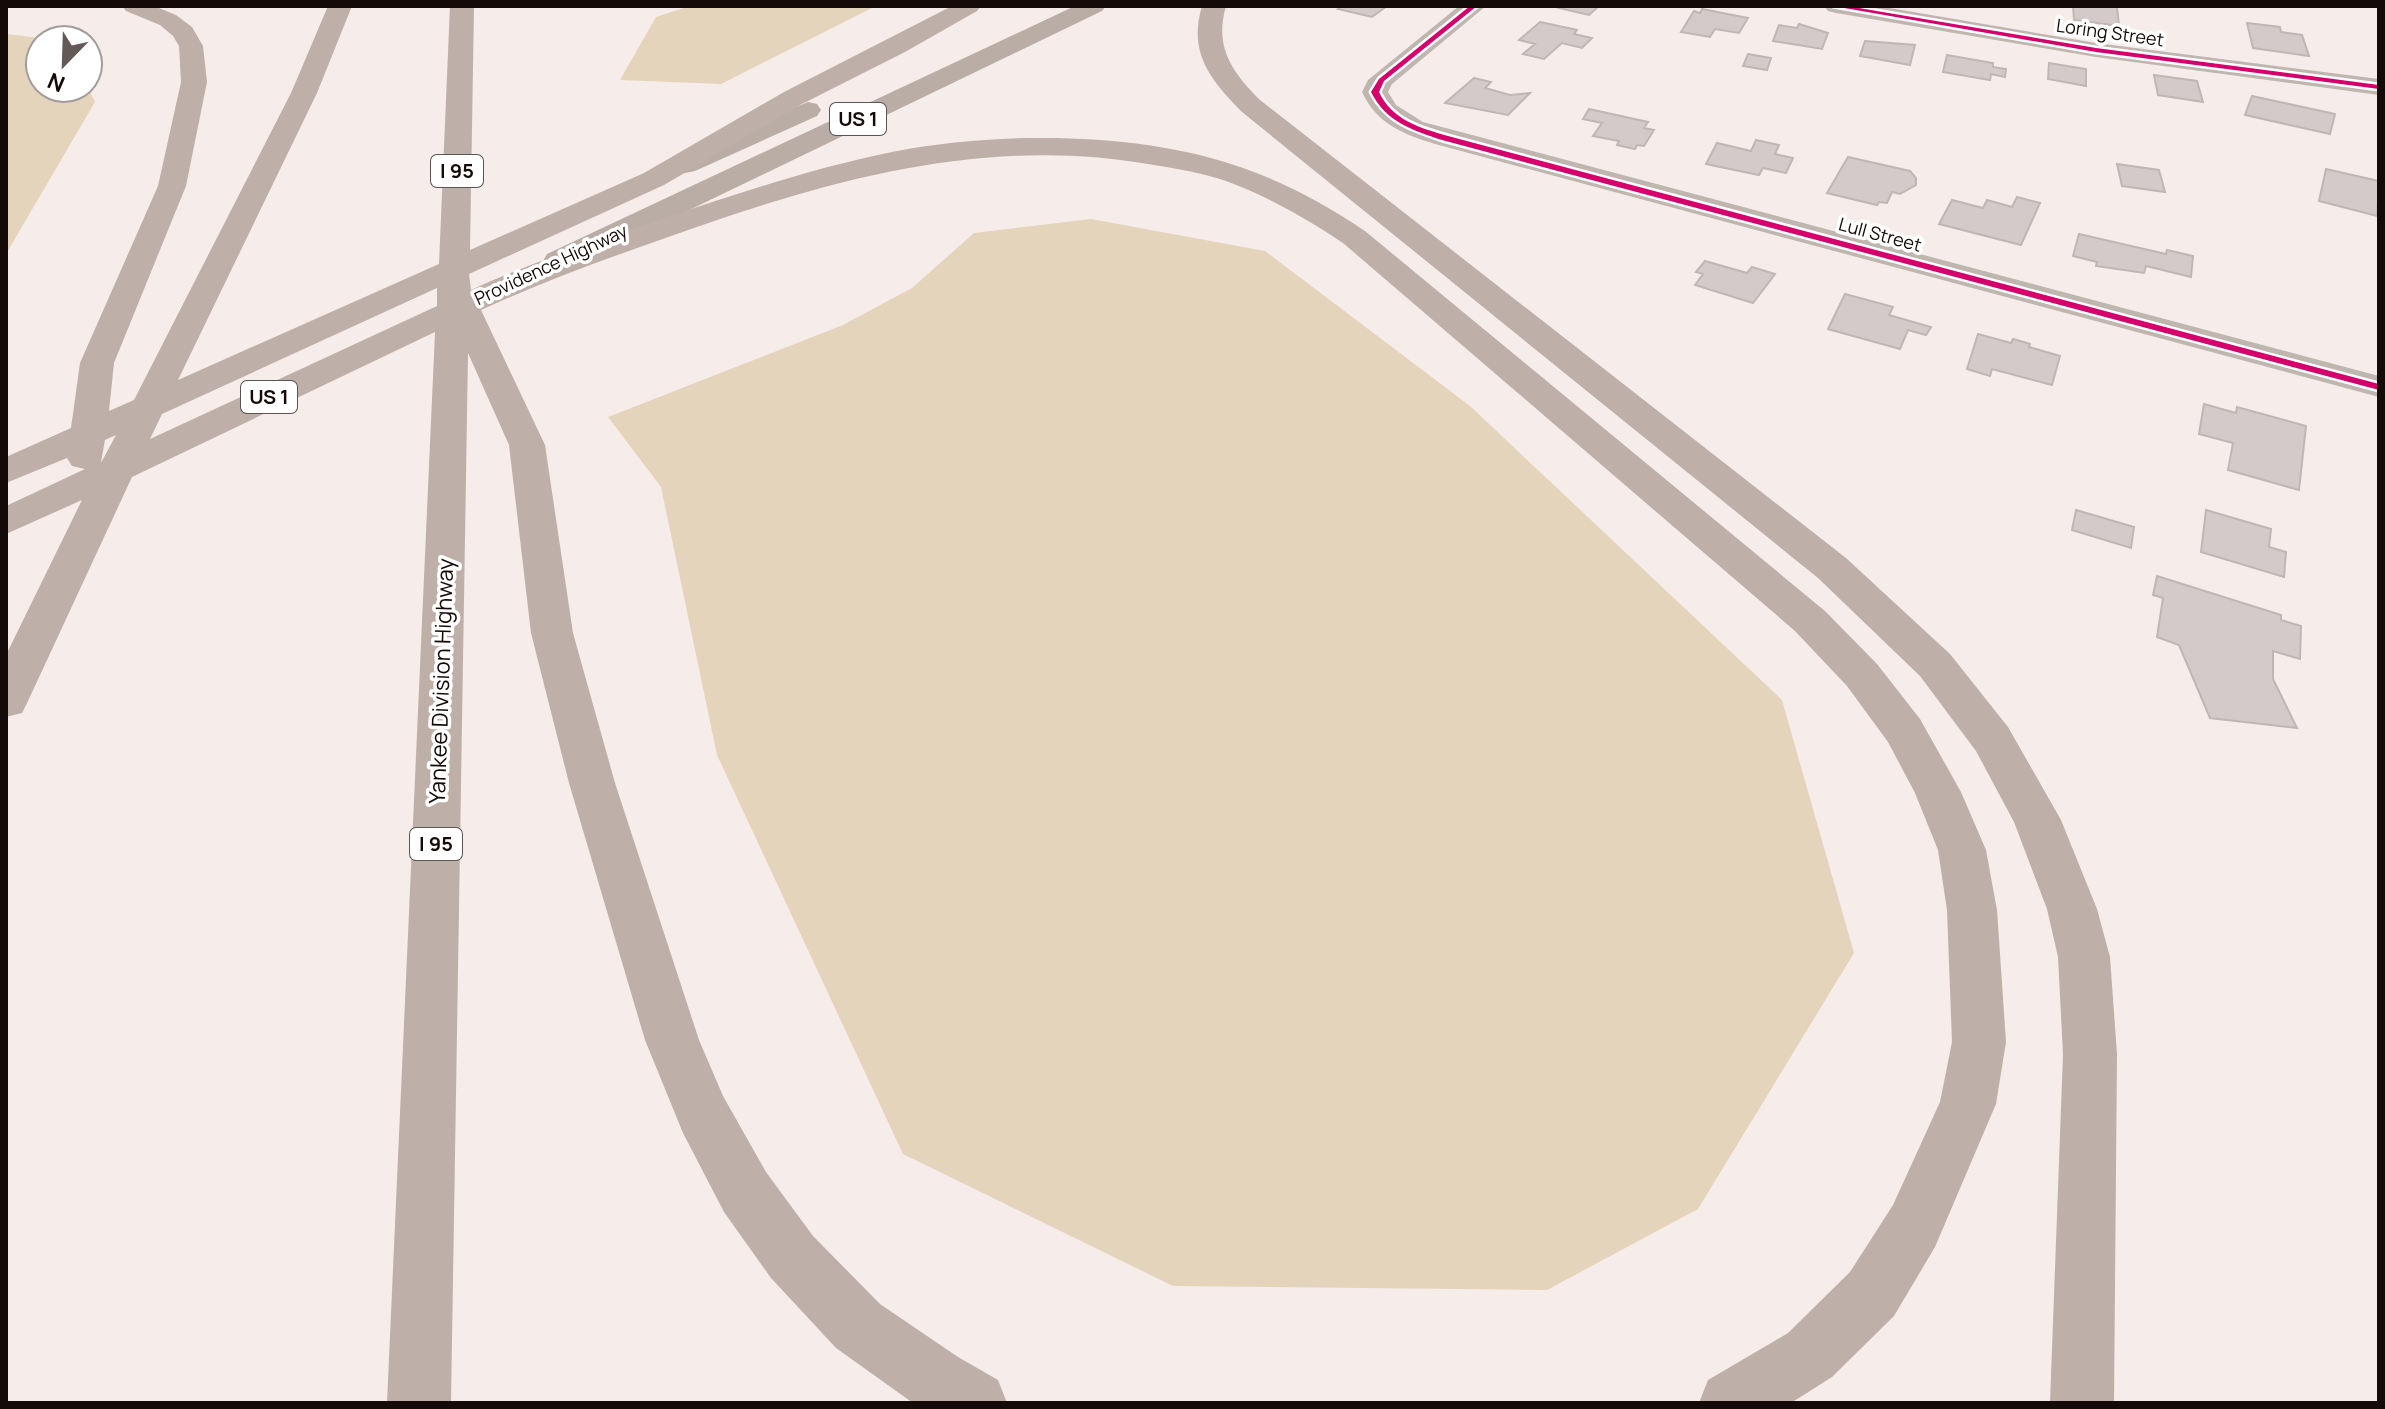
<svg xmlns="http://www.w3.org/2000/svg" width="2385" height="1409" font-family="Manrope,sans-serif">
  <style>
    .green { fill: #e5d4bc }
    .building { fill: #d4caca; stroke: #c0b6b5; stroke-width: 2 }
    .lines { fill: none; stroke-linecap: round; stroke-linejoin: round }
    .street { fill: #bfb6af; fill-rule: evenodd }
    .primary { fill: #b9ada6; fill-rule: evenodd }
    .highway { fill: #beb0a9; fill-rule: evenodd }
    .cycleway-casing { stroke: #fff; stroke-width: 5 }
    .cycleway { fill: #d6006c; fill-rule: evenodd }
    .labels { text-anchor: middle; stroke-width: 7; stroke-linejoin: round; paint-order: stroke }
    .far-street-label { font-size: 18px; fill: #140a08; stroke: #fff }
    .shield { fill: #fff; stroke: #5a5452; stroke-width: 2 }
    .shield-label { font-size: 20px; font-weight: bold; fill: #140a08 }
    .street-label { font-size: 22px; fill: #140a08; stroke: #fff }
  </style>
  <rect width="100%" height="100%" fill="#f6ece9"/>
  <path class="green" d="M690 6H876L721 84 620 80 656 17Z
    M6 34 57 40H40V88H88L95 102 6 254Z
    M1091 219 1265 251 1470 406 1782 700 1854 953 1698 1209 1547 1290 1173 1286 903 1154 717 755 661 487 608 417 843 325 912 288 974 233Z"/>
  <path class="building" d="M1342 6H1387L1372 17 1338 9Z
    M1562 6H1599L1589 15 1559 8Z
    M2073 6 2117 7 2119 26 2074 20Z
    M1702 9 1748 18 1739 33 1715 29 1710 37 1681 32 1694 11 1700 13Z
    M1540 22 1577 30 1574 34 1592 38 1582 48 1562 43 1544 59 1523 54 1535 44 1519 40Z
    M2247 23 2280 27 2281 32 2302 35 2309 56 2253 48Z
    M1799 24 1828 33 1822 49 1773 41 1779 25 1797 28Z
    M1865 41 1915 45 1910 65 1860 56Z
    M1748 54 1771 58 1767 70 1743 66Z
    M1947 55 1993 63V67L2006 69 2005 77 1991 74 1990 80 1943 72Z
    M2049 63 2086 69V86L2048 79Z
    M2154 75 2197 81 2203 102 2158 95Z
    M1474 78 1491 82 1485 88 1510 95 1530 93 1508 115 1445 103Z
    M2252 96 2335 114 2330 134 2245 115Z
    M1589 109 1648 122 1644 128 1654 130 1644 146 1637 145 1635 149 1617 145 1619 141 1593 136 1602 123 1583 119Z
    M1756 140 1779 145 1775 154 1793 158 1786 173 1763 168 1759 175 1706 164 1717 143 1751 151Z
    M1848 157 1910 171 1916 178V185L1900 194 1892 192 1887 203 1879 202 1877 205 1827 193Z
    M2117 164 2159 170 2165 192 2122 186Z
    M2326 169 2379 181 2377 216 2319 201Z
    M2017 197 2040 203 2021 245 1939 224 1952 200 1983 208 1987 200 2012 207Z
    M2079 234 2166 254 2167 250 2193 256 2191 277 2146 266 2144 273 2096 266 2097 262 2073 256Z
    M1705 261 1747 273 1752 267 1775 274 1753 303 1695 285 1703 274 1696 272Z
    M1845 294 1893 307 1889 315 1931 327 1926 335 1908 330 1900 349 1828 329Z
    M1978 334 2011 343 2013 339 2030 344 2029 347 2060 356 2052 385 1992 369 1990 376 1967 369Z
    M2204 404 2236 413 2237 407 2306 426 2299 490 2228 470 2233 443 2199 434Z
    M2076 510 2134 527 2131 548 2072 530Z
    M2206 510 2271 529 2269 547 2286 552 2284 577 2201 552Z
    M2157 576 2281 615V620L2301 626 2300 659 2273 651V679L2297 728 2210 718 2179 645 2157 637 2163 598 2153 595Z"/>
  <g class="lines">
    <path class="street" d="M1459 6H1486L1392 84 1388 92 1396 105 1423 122 2379 376V397L1435 144C1403 134 1377 124 1362 92L1368 80Z
      M1824 6H1878L2096 43 2379 79V95L2096 57 1836 13 1828 11Z"/>
    <path class="primary" d="M1075 6H1106L1102 11 569 268 558 270 547 268 543 261 547 254Z
      M808 102 817 104 821 110 817 116 695 171 685 173 675 171 671 165 675 159Z"/>
    <path class="highway" d="M122 6H154L176 15 192 27 203 46 207 82 186 186 114 363 109 411 134 400 291 93 328 6H352L317 93 178 380 439 264 450 6H474L470 250 644 173 784 92 952 6H981L977 11 905 52 802 104 664 185 469 274 471 290C536 260 603 239 670 216 743 192 817 167 892 152 998 131 1144 131 1246 169 1288 184 1328 206 1365 231L1825 611 1877 664 1920 719 1961 792 1986 850 1997 910 2006 1042 1996 1104 1935 1247 1894 1316 1832 1377 1791 1403H1699L1708 1380 1788 1333 1850 1272 1893 1205 1940 1102 1952 1042 1947 910 1938 850 1915 793 1888 742 1847 686 1795 631 1343 243C1307 219 1267 196 1226 181 1203 173 1178 169 1154 165 992 136 843 176 691 229 620 254 550 278 481 310L545 445 573 633 615 783 699 1040 723 1096 766 1172 813 1236 880 1304 958 1357 998 1380 1007 1403H913L836 1348 771 1278 724 1212 683 1133 645 1040 569 783 531 633 509 445 468 353 451 1403H387L435 332 132 477 28 701 22 713 6 717V655L82 500 6 534V506L85 469 72 466 67 458 6 483V457L71 428 80 363 158 186 181 82 179 46 173 36 160 25 126 11ZM437 288V306L150 439 162 414ZM116 435 102 461 101 462 105 440Z
      M1202 6H1226C1214 47 1232 72 1260 100L1846 558 1950 654 2008 727 2061 820 2097 909 2110 957 2117 1054 2114 1403H2050L2063 1054 2058 957 2047 909 2014 822 1976 751 1920 676 1818 578 1242 112C1210 79 1188 53 1202 6Z"/>
    <g class="cycleway-casing">
      <path id="cycleway" d="M1470 6H1477L1384 81 1379 92C1392 120 1420 128 1448 136L2379 384V390L1442 140C1412 130 1386 122 1371 92L1379 79Z
        M1833 6H1847L2096 48 2379 85V89L2096 52Z"/>
    </g>
    <use href="#cycleway" class="cycleway"/>
  </g>
  <g class="labels">
    <g class="far-street-label">
      <text transform="translate(2110 33) rotate(8)" y="6">Loring Street</text>
      <text transform="translate(1880 235) rotate(15)" y="6">Lull Street</text>
      <text transform="translate(551 265) rotate(-25)" y="6">Providence Highway</text>
    </g>
    <g class="shield">
      <rect x="830" y="103" width="56" height="32" rx="6"/>
      <rect x="431" y="155" width="52" height="32" rx="6"/>
      <rect x="241" y="381" width="56" height="32" rx="6"/>
      <rect x="410" y="828" width="52" height="32" rx="6"/>
    </g>
    <g class="shield-label">
      <text x="858" y="126">US 1</text>
      <text x="457" y="178">I 95</text>
      <text x="269" y="404">US 1</text>
      <text x="436" y="851">I 95</text>
    </g>
    <g class="street-label">
      <text transform="translate(441 681) rotate(-88)" y="8">Yankee Division Highway</text>
    </g>
  </g>
  <rect width="2385" height="1409" fill="none" stroke="#140a08" stroke-width="16"/>
  <g transform="translate(64 64) rotate(203)"><circle r="38" fill="#ffffff" stroke="#a19d9c" stroke-width="2"/>
  <path d="M0-6L14 30L0 20L-14 30Z" fill="#635957"/>
  <text y="-12" font-size="22" font-weight="bold" text-anchor="middle" fill="#140a08">N</text>
  </g>
</svg>
